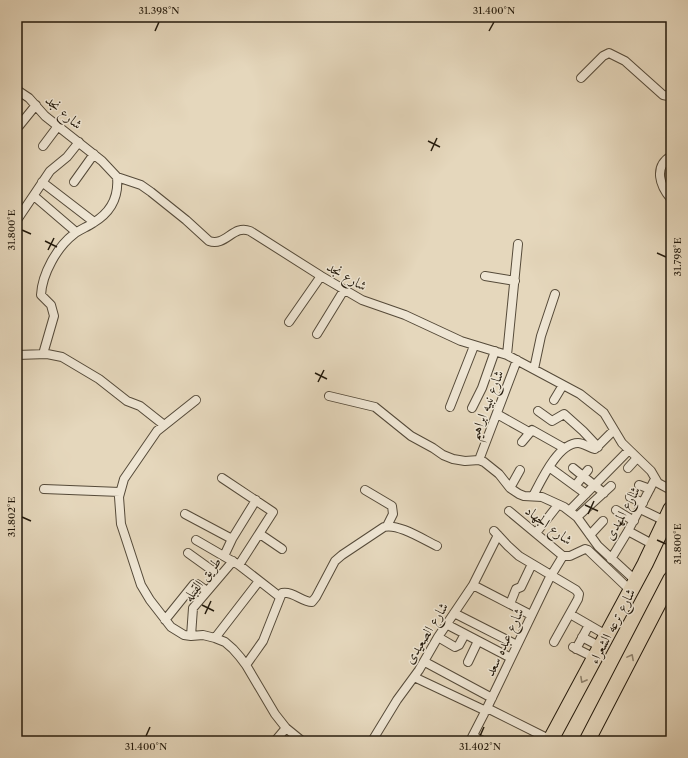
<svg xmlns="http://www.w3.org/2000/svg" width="688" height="758" font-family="'Libre Caslon Text',Amiri,serif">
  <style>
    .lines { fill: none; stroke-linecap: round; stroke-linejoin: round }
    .street-casing { stroke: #554a39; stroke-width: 10 }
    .highway-casing { stroke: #251b0d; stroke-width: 17 }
    .street { stroke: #eee5d3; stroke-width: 8 }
    .highway { stroke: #e5d7bc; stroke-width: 15 }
    .oneway { stroke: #8f826d }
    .ticks { fill: none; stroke: #251b0d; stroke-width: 1.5 }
    .labels { text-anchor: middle; stroke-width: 3; stroke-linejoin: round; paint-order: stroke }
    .street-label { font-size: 14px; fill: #251b0d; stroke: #eee5d3 }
    .neatline { fill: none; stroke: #251b0d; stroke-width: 1.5 }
    .ticks-label { font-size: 10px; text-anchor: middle; fill: #251b0d }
  </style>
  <rect width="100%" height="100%" fill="#e5d7bc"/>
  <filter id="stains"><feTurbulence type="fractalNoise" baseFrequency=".005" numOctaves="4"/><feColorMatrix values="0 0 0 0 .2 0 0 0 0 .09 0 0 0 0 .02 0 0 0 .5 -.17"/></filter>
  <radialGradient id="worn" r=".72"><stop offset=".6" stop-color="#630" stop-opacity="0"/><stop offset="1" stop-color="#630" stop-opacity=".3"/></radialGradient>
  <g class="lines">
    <g class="street-casing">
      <path id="street" d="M581 78 603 56 609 53 625 61 663 95 668 96H671
        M17 90 29 98 45 116 102 161 117 177 141 185 151 192 186 220 209 241C226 247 233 224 250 231L321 276 362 300 405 315 461 341 507 355 580 394 604 413 622 443 651 471 658 483 671 490
        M19 126 36 105
        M43 146 58 126
        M671 156C653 167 660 186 671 199
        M42 182 94 222
        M74 182 94 154
        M34 196 76 232
        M17 220 50 171 67 157 79 142
        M485 276 515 281
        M289 322 321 276
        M317 334 344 290
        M43 354 54 316 51 305 41 295C42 274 57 247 74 234 79 230 87 227 93 223 110 213 119 198 117 177
        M17 355 47 354 62 357 99 379 127 401 140 406 164 425
        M507 355 518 244
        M534 369 541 336 555 294
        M329 396 375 407 411 436 433 448 443 455 453 459 465 461 479 460 484 462 499 474 510 488 519 494 524 496 542 497 564 507 577 517 598 546 636 581
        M196 400 157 431 124 479 119 497 121 524 125 536 141 585 150 600 171 627 184 635 191 636 203 635 215 638 225 642 233 649 240 657 246 665 275 714 286 728 302 741
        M554 400 563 385
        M450 407 474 346
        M472 408 482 388 495 351
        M538 411 552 421 564 414 583 431 598 447
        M497 414 529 432
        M522 442 532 430 564 448
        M479 460 517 360
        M549 467 586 494
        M573 468 604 493
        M628 468 637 458
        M222 478 273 512 239 565
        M639 485 650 489
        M575 486 588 470
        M510 488 520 470
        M44 489 120 492
        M365 490 392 506 393 514 387 526
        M533 496C541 481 558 443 578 443 584 443 589 448 595 449L614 430
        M630 497 643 503
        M640 509 665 521
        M616 510 634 521
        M509 511 563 556H570L585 549 588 550 631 591
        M569 511 629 450
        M185 514 232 539
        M577 517 611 486
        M494 531 508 546 519 556 576 590 579 594 578 599 554 642
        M628 531 654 545
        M536 533 558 505
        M260 534 282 549
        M590 535 603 521
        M196 540 239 565 280 597
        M188 553 220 576
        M224 556 232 539 256 500
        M611 559 628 531 655 479
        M473 585 531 615
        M510 604 516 589 521 587 532 564
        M454 613 517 645
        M570 614 608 636
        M165 620 194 584H197L207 591
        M446 624 511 658
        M191 636 193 608 233 561
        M438 637 455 647 459 645 465 634
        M582 637 601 647
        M215 638 259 581
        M573 647 595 658
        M576 649 589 625
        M425 662 492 698
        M468 662 478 641
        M246 665 263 641 282 593C293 591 302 602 312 602L316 597 335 561 342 555 384 527C398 523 424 540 437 546
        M414 677 486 711
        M487 708 551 740
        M473 736 483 741
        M275 741 286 728
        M372 741 397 700 419 670 438 637 473 585 498 535
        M470 741 487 708 549 579 563 556"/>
    </g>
    <g class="highway-casing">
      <path id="highway" d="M550 741 645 564 671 509
        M587 741 671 579"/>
    </g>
    <use href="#street" class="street"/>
    <use href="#highway" class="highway"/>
  </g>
  <defs><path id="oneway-chevron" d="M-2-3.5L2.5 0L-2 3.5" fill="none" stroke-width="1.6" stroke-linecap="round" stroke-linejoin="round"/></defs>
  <g class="oneway">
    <use href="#oneway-chevron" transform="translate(631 657) rotate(-62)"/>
    <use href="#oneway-chevron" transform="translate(583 680) rotate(119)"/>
  </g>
  <path class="ticks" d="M155 31 159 22M489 31 494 22M428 141 440 147M431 151 437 138M22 230 31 234M45 241 57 247M48 250 54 238M657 253 666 257M315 373 327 379M318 382 324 370M585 505 598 511M588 514 594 501M22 517 31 521M657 540 666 544M202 605 214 611M205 614 211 601M146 736 150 727M480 736 484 727"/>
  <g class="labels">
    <g class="street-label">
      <text transform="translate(64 112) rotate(41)" y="5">شارع نجد</text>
      <text transform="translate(347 276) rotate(30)" y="5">شارع نجد</text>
      <text transform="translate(486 405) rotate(-69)" y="5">شارع نبيه ابراهيم</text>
      <text transform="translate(622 513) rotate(-61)" y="5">شارع المهدى</text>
      <text transform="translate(549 525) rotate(37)" y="5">شارع الجهاد</text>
      <text transform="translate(202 579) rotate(-52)" y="5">طريق القبله</text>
      <text transform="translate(612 626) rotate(-62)" y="5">شارع ترعه الشعراء</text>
      <text transform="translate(426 633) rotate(-58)" y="5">شارع الصعيدى</text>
      <text transform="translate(504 642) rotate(-65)" y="5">شارع عبده سعد</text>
    </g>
  </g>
  <rect width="688" height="758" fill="none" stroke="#e5d7bc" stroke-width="44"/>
  <rect x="22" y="22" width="644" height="714" class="neatline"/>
  <g class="ticks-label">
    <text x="159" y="14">31.398°N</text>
    <text x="494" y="14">31.400°N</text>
    <text transform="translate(11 230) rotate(-90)" y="4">31.800°E</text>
    <text transform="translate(677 257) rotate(-90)" y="4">31.798°E</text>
    <text transform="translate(11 517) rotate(-90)" y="4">31.802°E</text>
    <text transform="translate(677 544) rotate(-90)" y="4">31.800°E</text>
    <text x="146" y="750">31.400°N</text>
    <text x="480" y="750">31.402°N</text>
  </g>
  <rect width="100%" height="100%" filter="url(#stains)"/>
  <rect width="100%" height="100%" fill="url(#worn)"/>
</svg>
